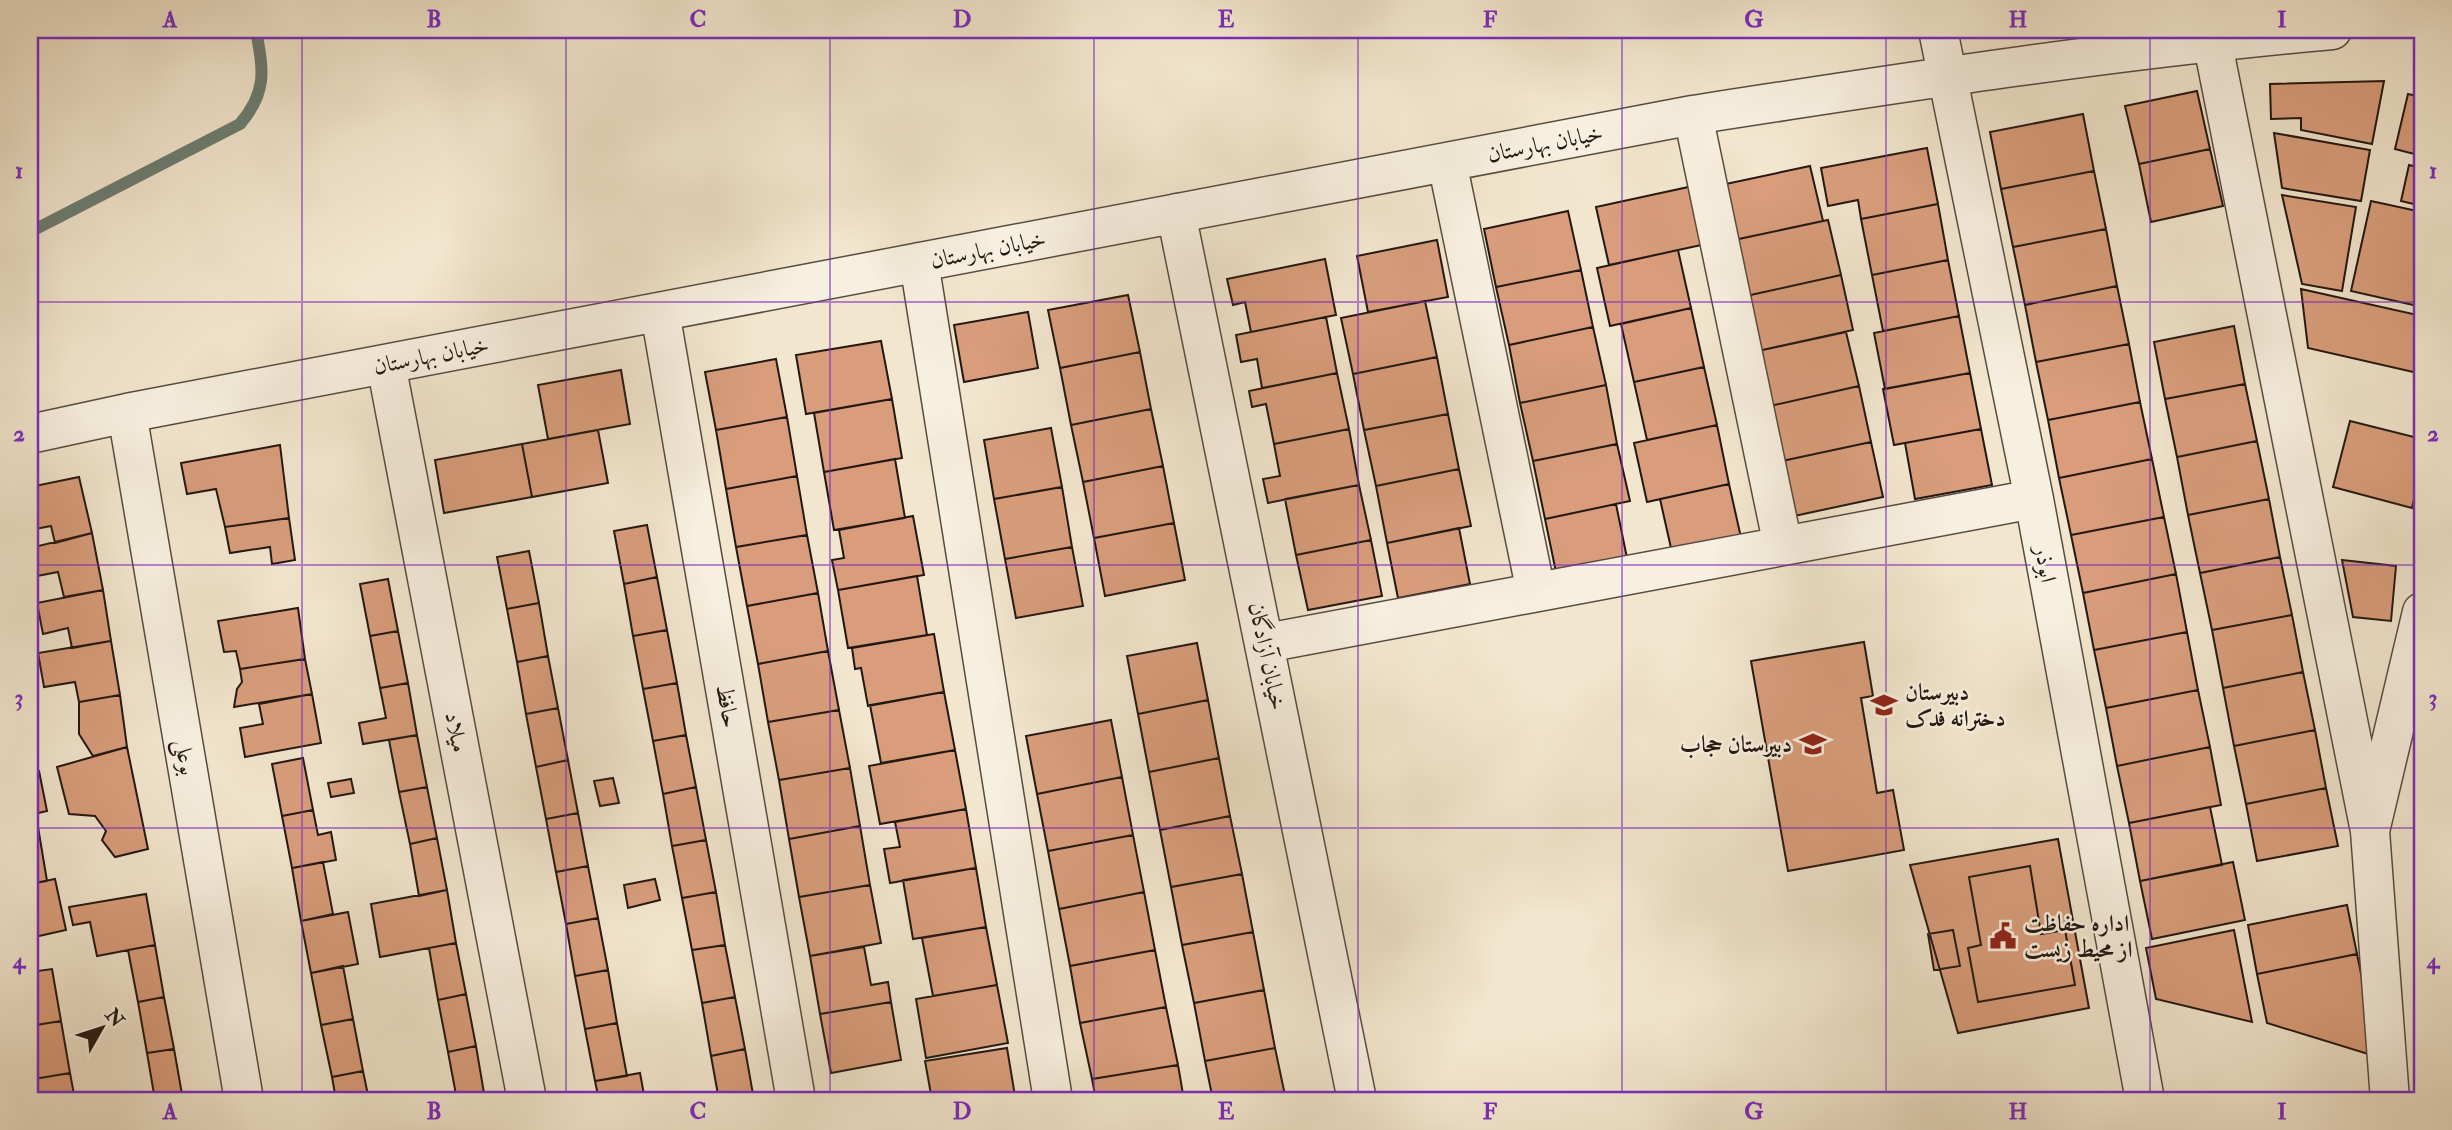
<svg xmlns="http://www.w3.org/2000/svg" width="2452" height="1130" font-family="'IM FELL Double Pica',Amiri,serif">
  <style>
    .lines { fill: none; stroke-linecap: round; stroke-linejoin: round }
    .stream { stroke: #6c7d72; stroke-width: 12 }
    .building { fill: #d99d7b; stroke: #231813; stroke-width: 2 }
    .minor-casing { stroke: #574c42; stroke-width: 41 }
    .minor { stroke: #f7efdf; stroke-width: 38 }
    .grid { fill: none; stroke: #7b2cbf; stroke-width: 2; stroke-opacity: 0.55 }
    .labels { text-anchor: middle; stroke-width: 5; stroke-linejoin: round; paint-order: stroke }
    .street-label { font-size: 23px; fill: #231813; stroke: #f7efdf }
    .poi-label { font-size: 23px; font-weight: bold; fill: #231813; stroke: #f7efdf; text-anchor: start }
    .neatline { fill: none; stroke: #7b2cbf; stroke-width: 2.5 }
    .grid-label { font-size: 23px; text-anchor: middle; font-weight: bold; fill: #7b2cbf }
  </style>
  <rect width="100%" height="100%" fill="#f2e6ce"/>
  <filter id="stains"><feTurbulence type="fractalNoise" baseFrequency=".00286" numOctaves="4"/><feColorMatrix values="0 0 0 0 .2 0 0 0 0 .09 0 0 0 0 .02 0 0 0 .5 -.17"/></filter>
  <radialGradient id="worn" r=".72"><stop offset=".6" stop-color="#630" stop-opacity="0"/><stop offset="1" stop-color="#630" stop-opacity=".3"/></radialGradient>
  <g class="lines">
    <path class="stream" d="M30 232 240 124C268 91 263 70 256 30"/>
  </g>
  <path class="building" d="M2384 81 2372 144 2301 130V118L2271 119 2270 84Z
    M2197 91 2210 149 2139 164 2125 106Z
    M2408 94 2422 97V156L2395 149Z
    M2083 114 2094 171 2001 189 1990 132Z
    M2274 133 2370 150 2361 201 2282 188Z
    M1927 148 1938 204 1861 219 1858 200 1828 206 1821 168Z
    M2210 149 2223 206 2151 222 2139 164Z
    M2409 165 2422 168V206L2401 201Z
    M1810 166 1823 221 1734 240 1721 185Z
    M2094 171 2106 229 2013 247 2001 189Z
    M1693 186 1706 244 1609 265 1596 207Z
    M2282 195 2356 207 2342 291 2302 284Z
    M2371 201 2422 212V307L2351 291Z
    M1938 204 1948 260 1872 275 1861 219Z
    M1568 211 1581 270 1496 287 1484 229Z
    M1828 220 1841 275 1746 296 1734 240Z
    M2106 229 2117 286 2025 305 2013 247Z
    M1437 240 1448 297 1368 312 1357 256Z
    M1678 250 1691 308 1610 326 1597 268Z
    M1325 259 1336 315 1251 332 1245 302 1233 305 1227 279Z
    M1948 260 1959 316 1883 331 1872 275Z
    M1581 270 1593 327 1509 345 1496 287Z
    M1841 275 1853 330 1758 351 1746 296Z
    M2117 286 2129 344 2036 362 2025 305Z
    M2301 289 2422 316V374L2308 348Z
    M1128 295 1140 352 1060 368 1048 310Z
    M1425 301 1437 357 1353 374 1341 318Z
    M1691 308 1704 367 1634 382 1621 324Z
    M1028 312 1038 368 964 382 954 325Z
    M1959 316 1970 373 1885 389 1874 333Z
    M1326 317 1337 373 1262 388 1257 359 1241 362 1236 335Z
    M2234 326 2245 384 2165 399 2154 342Z
    M1593 327 1606 385 1520 403 1509 345Z
    M1846 332 1859 386 1770 406 1758 351Z
    M881 341 892 399 806 414 796 355Z
    M2129 344 2140 402 2048 420 2036 362Z
    M1140 352 1151 409 1071 425 1060 368Z
    M1437 357 1448 414 1364 430 1353 374Z
    M776 359 787 417 716 430 705 372Z
    M1704 367 1717 425 1647 440 1634 382Z
    M621 370 630 424 548 439 538 385Z
    M1337 373 1349 429 1274 444 1266 404 1252 407 1249 391Z
    M1970 373 1981 429 1894 445 1883 389Z
    M2245 384 2257 441 2177 457 2165 399Z
    M1606 385 1617 444 1533 461 1520 403Z
    M1859 386 1871 442 1782 461 1770 406Z
    M892 399 902 458 824 472 814 413Z
    M2140 402 2152 459 2059 478 2048 420Z
    M1151 409 1163 466 1083 482 1071 425Z
    M1448 414 1459 469 1376 486 1364 430Z
    M787 417 797 476 726 489 716 430Z
    M2350 421 2422 439V466L2412 508 2333 487Z
    M1717 425 1729 484 1647 502 1634 443Z
    M1051 428 1062 487 994 499 984 440Z
    M1349 429 1359 485 1268 503 1263 479 1280 476 1274 444Z
    M1981 429 1992 485 1915 499 1905 443Z
    M598 430 608 483 532 497 522 444Z
    M2257 441 2269 499 2188 515 2177 457Z
    M1871 442 1883 497 1794 516 1782 461Z
    M522 444 532 497 444 513 435 460Z
    M1617 444 1630 501 1545 519 1533 461Z
    M280 445 289 518 225 527 216 489 187 494 181 463Z
    M895 459 905 518 834 530 824 472Z
    M2152 459 2164 517 2071 535 2059 478Z
    M1163 466 1174 523 1094 538 1083 482Z
    M1459 469 1471 526 1387 543 1376 486Z
    M797 476 807 535 736 547 726 489Z
    M79 477 92 533 55 543 51 526 30 530V487Z
    M1729 484 1742 542 1673 557 1660 499Z
    M1359 485 1371 540 1296 555 1285 499Z
    M1062 487 1072 547 1005 559 994 499Z
    M2269 499 2280 557 2200 573 2188 515Z
    M1616 504 1628 563 1557 577 1545 519Z
    M913 516 924 575 838 590 832 560 844 558 839 530Z
    M2164 517 2176 574 2083 593 2071 535Z
    M289 518 295 560 272 564 270 547 230 553 225 527Z
    M1174 523 1185 580 1105 596 1094 538Z
    M647 525 657 577 624 584 614 531Z
    M1459 528 1470 584 1398 598 1387 543Z
    M92 533 103 590 64 597 58 572 37 576 34 563 30 564V548Z
    M807 535 818 593 747 606 736 547Z
    M1371 540 1382 596 1308 610 1296 555Z
    M1072 547 1083 606 1016 618 1005 559Z
    M529 551 539 603 507 609 497 557Z
    M2280 557 2292 615 2212 630 2200 573Z
    M2342 560 2396 566 2391 621 2353 617Z
    M2176 574 2187 632 2094 650 2083 593Z
    M917 576 927 635 848 648 838 590Z
    M657 577 667 630 633 636 624 584Z
    M388 579 398 631 370 636 360 584Z
    M103 590 111 641 72 648 68 628 43 634 37 603Z
    M818 593 828 651 758 664 747 606Z
    M539 603 548 656 517 662 507 609Z
    M298 608 305 659 240 669 236 651 224 652 218 621Z
    M2292 615 2303 672 2223 688 2212 630Z
    M667 630 677 683 643 689 633 636Z
    M398 631 408 683 380 688 370 636Z
    M2187 632 2198 690 2106 708 2094 650Z
    M934 634 944 692 868 706 861 668 855 669 852 648Z
    M111 641 120 695 79 702 75 682 44 687 38 653Z
    M1864 642 1873 696 1861 698 1877 793 1893 790 1904 850 1788 871 1751 661Z
    M1197 643 1208 700 1138 714 1127 656Z
    M828 651 839 710 768 722 758 664Z
    M548 656 558 708 526 714 517 662Z
    M305 659 312 694 234 707 237 689 242 682 240 669Z
    M2303 672 2315 730 2234 746 2223 688Z
    M408 683 417 735 363 744 359 723 386 718 380 688Z
    M677 683 686 735 653 741 643 689Z
    M2198 690 2210 747 2117 766 2106 708Z
    M944 692 955 750 881 763 870 705Z
    M312 694 321 743 245 757 240 728 263 724 259 704Z
    M120 695 127 747 93 756 79 734V702Z
    M1208 700 1219 758 1149 772 1138 714Z
    M558 708 568 760 536 767 526 714Z
    M839 710 850 768 779 780 768 722Z
    M1111 720 1122 777 1037 794 1026 736Z
    M2315 730 2326 788 2246 804 2234 746Z
    M417 735 427 787 399 792 389 740Z
    M686 735 696 787 663 794 653 741Z
    M127 747 148 849 115 857 102 840 106 831 95 816 69 814 57 767Z
    M2210 747 2221 805 2129 823 2117 766Z
    M955 750 966 809 880 824 869 766Z
    M303 758 313 810 282 816 272 764Z
    M1219 758 1230 816 1160 830 1149 772Z
    M568 760 578 813 546 819 536 767Z
    M850 768 860 826 789 839 779 780Z
    M39 771 47 811 30 815V772Z
    M1122 777 1133 835 1048 851 1037 794Z
    M613 778 619 803 600 806 594 781Z
    M351 779 354 793 331 797 328 783Z
    M2422 783V810L2417 809Z
    M427 787 437 838 410 844 399 792Z
    M696 787 706 840 672 846 663 794Z
    M2326 788 2338 846 2257 861 2246 804Z
    M2210 807 2222 865 2140 881 2129 823Z
    M966 809 976 868 890 883 884 849 900 847 895 822Z
    M313 810 318 835 331 832 336 860 292 868 282 816Z
    M578 813 588 866 556 872 546 819Z
    M1230 816 1242 874 1171 887 1160 830Z
    M860 826 870 885 799 897 789 839Z
    M38 827 47 881 30 884V828Z
    M1133 835 1144 892 1059 909 1048 851Z
    M437 838 447 890 419 896 410 844Z
    M2058 839 2089 1008 1958 1033 1910 865Z
    M706 840 716 892 682 898 672 846Z
    M323 862 333 914 301 921 292 868Z
    M2233 862 2245 920 2152 939 2140 881Z
    M588 866 598 918 566 924 556 872Z
    M2030 866 2041 934 2065 930 2075 985 1978 1002 1968 948 1981 945 1969 877Z
    M976 868 986 927 913 939 903 880Z
    M1242 874 1253 932 1182 945 1171 887Z
    M55 879 66 930 30 938V884Z
    M655 879 660 900 628 908 624 885Z
    M870 885 881 943 810 956 799 897Z
    M447 890 456 943 380 957 371 904Z
    M716 892 725 945 692 950 682 898Z
    M1144 892 1155 950 1070 966 1059 909Z
    M146 894 155 945 97 956 90 922 73 925 69 907Z
    M2422 900V931L2416 930Z
    M2347 905 2357 954 2257 974 2248 925Z
    M348 912 358 964 311 973 301 921Z
    M598 918 608 970 575 976 566 924Z
    M986 927 997 985 933 996 922 938Z
    M1953 930 1960 966 1934 970 1928 934Z
    M2234 930 2252 1022 2156 999 2146 948Z
    M1253 932 1264 990 1194 1003 1182 945Z
    M456 943 466 994 438 1000 429 948Z
    M155 945 164 997 138 1002 128 950Z
    M725 945 735 997 702 1003 692 950Z
    M864 947 871 985 888 982 891 1002 820 1014 810 956Z
    M1155 950 1166 1007 1080 1023 1070 966Z
    M2357 954 2378 1057 2267 1023 2257 974Z
    M343 966 353 1019 321 1025 311 973Z
    M52 969 61 1021 30 1026V972Z
    M608 970 617 1023 585 1029 575 976Z
    M997 985 1008 1043 926 1058 916 999Z
    M1264 990 1275 1048 1205 1061 1194 1003Z
    M466 994 476 1046 448 1052 438 1000Z
    M164 997 174 1049 147 1053 138 1002Z
    M735 997 745 1049 711 1056 702 1003Z
    M891 1002 901 1060 831 1073 820 1014Z
    M1166 1007 1178 1065 1092 1079 1080 1023Z
    M353 1019 363 1071 332 1077 321 1025Z
    M61 1021 70 1073 34 1079 30 1026Z
    M617 1023 627 1076 595 1081 585 1029Z
    M476 1046 485 1099 457 1100 448 1052Z
    M1007 1048 1015 1096 991 1100H932L925 1061Z
    M1275 1048 1286 1100H1213L1205 1061Z
    M174 1049 183 1100H155L147 1053Z
    M745 1049 754 1100H719L711 1056Z
    M1178 1065 1184 1100H1096L1092 1079Z
    M363 1071 369 1100H336L332 1077Z
    M70 1073 75 1100H38L34 1079Z
    M640 1073 645 1100H599L595 1081Z"/>
  <g class="lines">
    <g class="minor-casing">
      <path id="minor" d="M1938 30 2034 499 2145 1100
        M2210 30 2370 831
        M1693 115 1783 546
        M1447 162 1536 592
        M1176 213 1357 1100
        M919 262 1053 1100
        M660 312 796 1100
        M386 364 527 1100
        M127 413 244 1100
        M30 434 127 413 1693 115C1906 82 2118 49 2332 30
        M1266 643 2034 499
        M2390 1100 2370 831 2422 612"/>
    </g>
    <use href="#minor" class="minor"/>
  </g>
  <path class="grid" d="M302 30V1100M566 30V1100M830 30V1100M1094 30V1100M1358 30V1100M1622 30V1100M1886 30V1100M2150 30V1100M30 302H2422M30 565H2422M30 828H2422"/>
  <defs>
    <g id="school-bare" transform="scale(2.1)"><path d="M0-5L7-2L0 1L-7-2ZM-4 1L0 2.5L4 1V4Q0 6-4 4Z" fill="#8f2418" stroke="#f7efdf" stroke-width="2.5" paint-order="stroke"/></g>
    <g id="civic-bare" transform="scale(2.1)"><path d="M-.6-6.5H3V-4.5H.6V-3L4-1V1h2V6H-6V1h2V-1L-.6-3ZM-1.2 2.5V6h2.4V2.5Z" fill="#8f2418" stroke="#f7efdf" stroke-width="2.5" paint-order="stroke"/></g>
  </defs>
  <g fill-rule="evenodd">
    <use href="#school-bare" x="1884" y="705"/>
    <use href="#school-bare" x="1813" y="744"/>
    <use href="#civic-bare" x="2003" y="936"/>
  </g>
  <g class="labels">
    <g class="street-label">
      <text transform="translate(1545 143) rotate(-11)" y="8">خیابان بهارستان</text>
      <text transform="translate(988 249) rotate(-11)" y="8">خیابان بهارستان</text>
      <text transform="translate(431 355) rotate(-11)" y="8">خیابان بهارستان</text>
      <text transform="translate(2046 564) rotate(80)" y="8">ابوذر</text>
      <text transform="translate(1268 656) rotate(78)" y="8">خیابان آزادگان</text>
      <text transform="translate(728 706) rotate(80)" y="8">حافظ</text>
      <text transform="translate(457 732) rotate(79)" y="8">میلاد</text>
      <text transform="translate(186 757) rotate(80)" y="8">بوعلی</text>
    </g>
    <g class="poi-label">
      <text x="1905" y="700">دبیرستان<tspan x="1905" dy="26">دخترانه فدک</tspan></text>
      <text x="1792" y="752" text-anchor="end">دبیرستان حجاب</text>
      <text x="2024" y="931">اداره حفاظت<tspan x="2024" dy="26">از محیط زیست</tspan></text>
    </g>
  </g>
  <rect width="2452" height="1130" fill="none" stroke="#f2e6ce" stroke-width="77"/>
  <g transform="translate(102 1028) rotate(51)" stroke="#f7efdf" stroke-width="5" paint-order="stroke">
  <path d="M0-5L12 26L0 18L-12 26Z" fill="#231813"/>
  <text y="-10" font-size="19" font-weight="bold" text-anchor="middle" fill="#231813">N</text>
  </g>
  <rect x="38" y="38" width="2376" height="1054" class="neatline"/>
  <g class="grid-label">
    <text x="170" y="27">A</text>
    <text x="434" y="27">B</text>
    <text x="698" y="27">C</text>
    <text x="962" y="27">D</text>
    <text x="1226" y="27">E</text>
    <text x="1490" y="27">F</text>
    <text x="1754" y="27">G</text>
    <text x="2018" y="27">H</text>
    <text x="2282" y="27">I</text>
    <text x="19" y="178">1</text>
    <text x="2433" y="178">1</text>
    <text x="19" y="441">2</text>
    <text x="2433" y="441">2</text>
    <text x="19" y="705">3</text>
    <text x="2433" y="705">3</text>
    <text x="19" y="968">4</text>
    <text x="2433" y="968">4</text>
    <text x="170" y="1119">A</text>
    <text x="434" y="1119">B</text>
    <text x="698" y="1119">C</text>
    <text x="962" y="1119">D</text>
    <text x="1226" y="1119">E</text>
    <text x="1490" y="1119">F</text>
    <text x="1754" y="1119">G</text>
    <text x="2018" y="1119">H</text>
    <text x="2282" y="1119">I</text>
  </g>
  <rect width="100%" height="100%" filter="url(#stains)"/>
  <rect width="100%" height="100%" fill="url(#worn)"/>
</svg>
